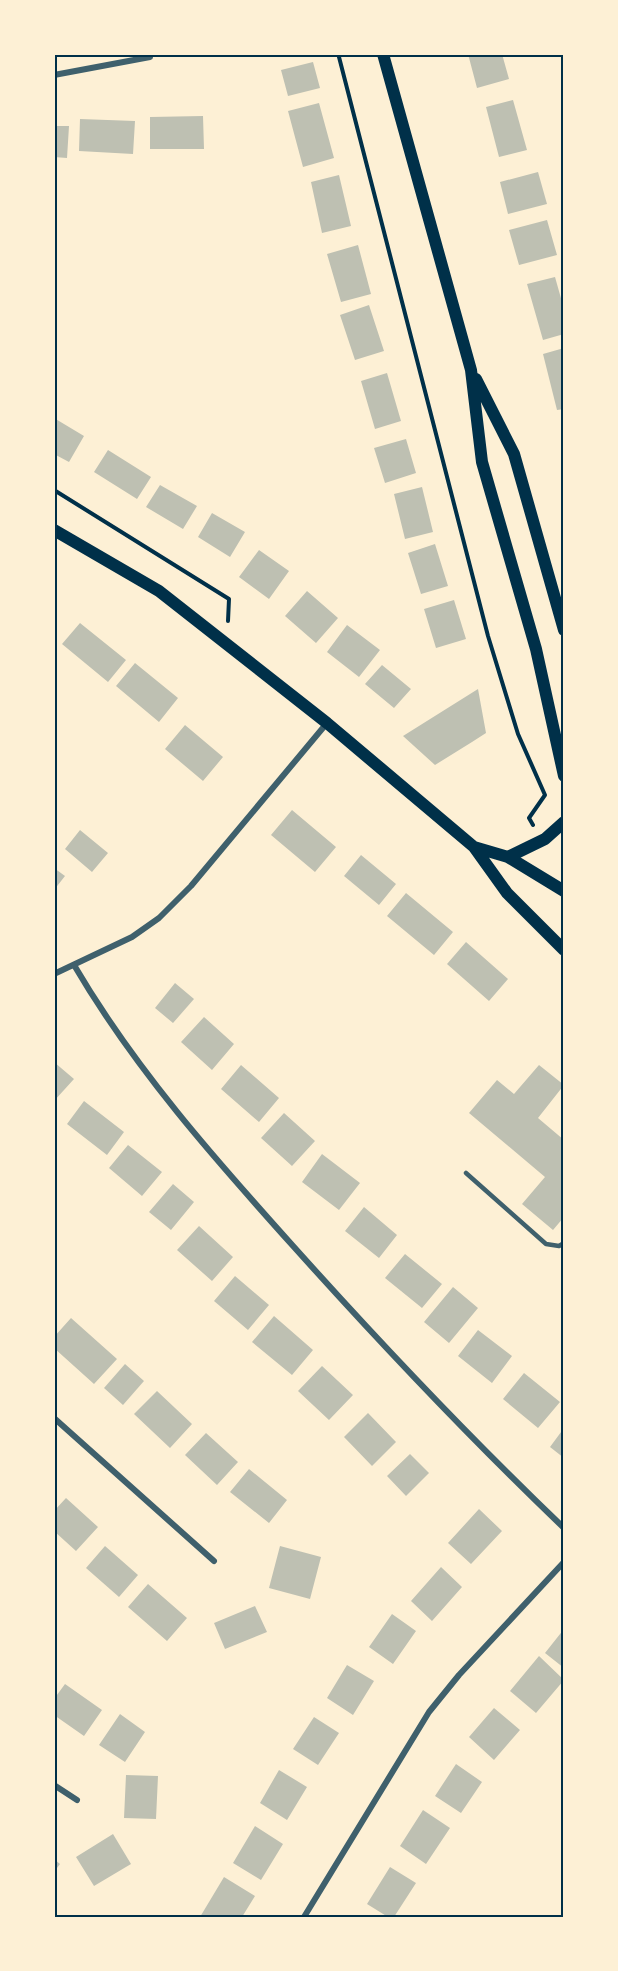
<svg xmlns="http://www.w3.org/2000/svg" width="618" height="1971" font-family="'Open Sans',sans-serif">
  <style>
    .building { fill: #bec0b2 }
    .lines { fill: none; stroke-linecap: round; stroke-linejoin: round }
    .path { stroke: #003049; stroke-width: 4 }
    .service { stroke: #3f606c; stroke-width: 4.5 }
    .minor { stroke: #3f606c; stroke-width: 6 }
    .secondary { stroke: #003049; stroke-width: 12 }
    .neatline { fill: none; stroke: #003049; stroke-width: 2 }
  </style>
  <rect width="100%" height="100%" fill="#fdf0d5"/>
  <path class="building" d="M468 54H502L509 79 477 88Z
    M313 62 320 88 288 96 281 70Z
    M513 100 527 150 499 157 486 107Z
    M319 103 334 158 303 167 288 111Z
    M203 116 204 149H150V117Z
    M80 119 135 121 133 154 79 151Z
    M54 126H69L67 158 54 157Z
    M538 172 547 204 508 214 500 182Z
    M339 175 351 226 322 233 311 182Z
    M547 220 557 255 519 265 509 230Z
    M358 245 371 294 341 302 327 254Z
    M555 277 564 309V334L543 340 527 284Z
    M369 305 384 351 355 360 340 315Z
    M564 348V409L557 410 543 354Z
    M387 373 401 421 375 429 361 381Z
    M54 418 84 436 69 462 54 454Z
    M406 439 416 473 385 483 374 448Z
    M108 450 151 477 137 499 94 472Z
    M160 485 197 506 183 529 146 507Z
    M422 487 433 532 405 539 394 494Z
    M212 513 245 532 230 557 198 537Z
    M435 544 448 586 421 594 408 553Z
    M259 550 289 571 269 599 239 577Z
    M307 591 338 618 316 643 285 616Z
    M454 600 466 639 436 648 424 609Z
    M80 623 126 660 108 682 62 644Z
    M347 625 380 650 359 677 327 652Z
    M135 663 178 698 159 722 116 686Z
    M382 665 411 689 394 708 365 684Z
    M478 689 486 733 472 742 435 765 403 736Z
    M185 725 223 757 203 781 165 749Z
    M292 810 336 847 315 872 271 835Z
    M80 830 108 853 92 872 65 849Z
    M361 855 396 884 379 905 344 876Z
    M54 868 65 876 54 890Z
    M406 893 453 932 434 955 387 916Z
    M466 942 508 979 489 1001 447 964Z
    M175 983 194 999 173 1023 155 1008Z
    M204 1017 234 1044 212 1070 181 1042Z
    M54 1062 74 1079 54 1101Z
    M241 1065 279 1098 259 1122 221 1089Z
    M539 1065 564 1085 538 1118 564 1140V1217L553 1230 522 1204 545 1177 469 1113 497 1080 514 1094Z
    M84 1101 124 1132 107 1155 67 1124Z
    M284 1113 315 1141 292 1166 261 1138Z
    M128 1145 162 1172 142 1196 109 1168Z
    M322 1154 360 1183 339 1210 302 1182Z
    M173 1184 194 1202 171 1230 149 1212Z
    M364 1207 397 1235 379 1258 345 1231Z
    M199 1226 233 1257 212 1281 177 1250Z
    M405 1254 442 1284 422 1308 385 1278Z
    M235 1276 269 1305 248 1330 214 1301Z
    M453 1287 478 1308 449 1343 424 1322Z
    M274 1316 313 1350 292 1375 252 1342Z
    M71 1318 117 1359 94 1384 54 1348V1337Z
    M478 1330 512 1356 492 1383 458 1356Z
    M125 1364 144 1381 123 1405 104 1388Z
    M322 1366 353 1395 329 1420 298 1391Z
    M524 1373 560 1402 538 1428 503 1399Z
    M157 1391 192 1424 170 1448 134 1414Z
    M368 1413 396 1442 372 1466 344 1437Z
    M564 1428V1458L550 1447Z
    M206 1433 238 1462 217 1485 185 1455Z
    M410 1454 429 1473 406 1496 387 1476Z
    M249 1469 287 1500 269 1523 230 1492Z
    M66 1498 98 1527 76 1551 54 1531V1511Z
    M479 1509 502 1531 471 1564 448 1543Z
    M105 1546 138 1575 119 1597 86 1568Z
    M280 1546 321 1557 310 1599 269 1588Z
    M441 1567 462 1587 432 1621 411 1601Z
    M148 1584 187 1618 167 1641 128 1607Z
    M255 1606 267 1632 225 1649 214 1623Z
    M392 1614 416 1631 393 1664 369 1647Z
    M564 1629V1668L545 1653Z
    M539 1656 564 1680 536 1713 510 1691Z
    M347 1665 374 1681 353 1715 327 1698Z
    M65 1684 102 1710 84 1736 54 1715V1699Z
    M494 1708 520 1730 494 1760 469 1737Z
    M120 1714 145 1732 125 1762 99 1745Z
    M314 1717 339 1733 318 1765 293 1749Z
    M456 1764 482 1782 461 1813 435 1796Z
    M279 1770 307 1787 287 1820 260 1803Z
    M126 1775 158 1776 156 1819 124 1818Z
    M423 1810 450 1828 426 1864 400 1846Z
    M255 1826 283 1844 261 1880 233 1863Z
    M113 1834 131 1864 94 1886 76 1857Z
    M54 1859 60 1864 54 1872Z
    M390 1867 416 1883 394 1917H388L367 1904Z
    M224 1877 255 1896 242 1917H200Z"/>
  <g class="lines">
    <path class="path" d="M339 57 488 636 518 734 545 795 529 818 533 825
      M54 490 229 599 228 621"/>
    <path class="service" d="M466 1173 546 1244 559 1246 564 1243"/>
    <path class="minor" d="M54 75 150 57
      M74 965C135 1069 214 1158 294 1247 381 1344 470 1438 564 1528
      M54 974 132 937 159 918 191 886 327 723
      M54 1418 214 1561
      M54 1785 77 1800
      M304 1917 429 1712 459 1675 564 1562"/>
    <path class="secondary" d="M383 54 471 370 482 462 536 649 564 776
      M476 379 514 454 564 630
      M54 530 159 591 327 723 474 847 507 893 564 950
      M474 847 508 857 564 891
      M508 857 545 839 564 822"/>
  </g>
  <rect width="618" height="1971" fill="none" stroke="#fdf0d5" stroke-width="111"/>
  <rect x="56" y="56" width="506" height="1860" class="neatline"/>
</svg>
